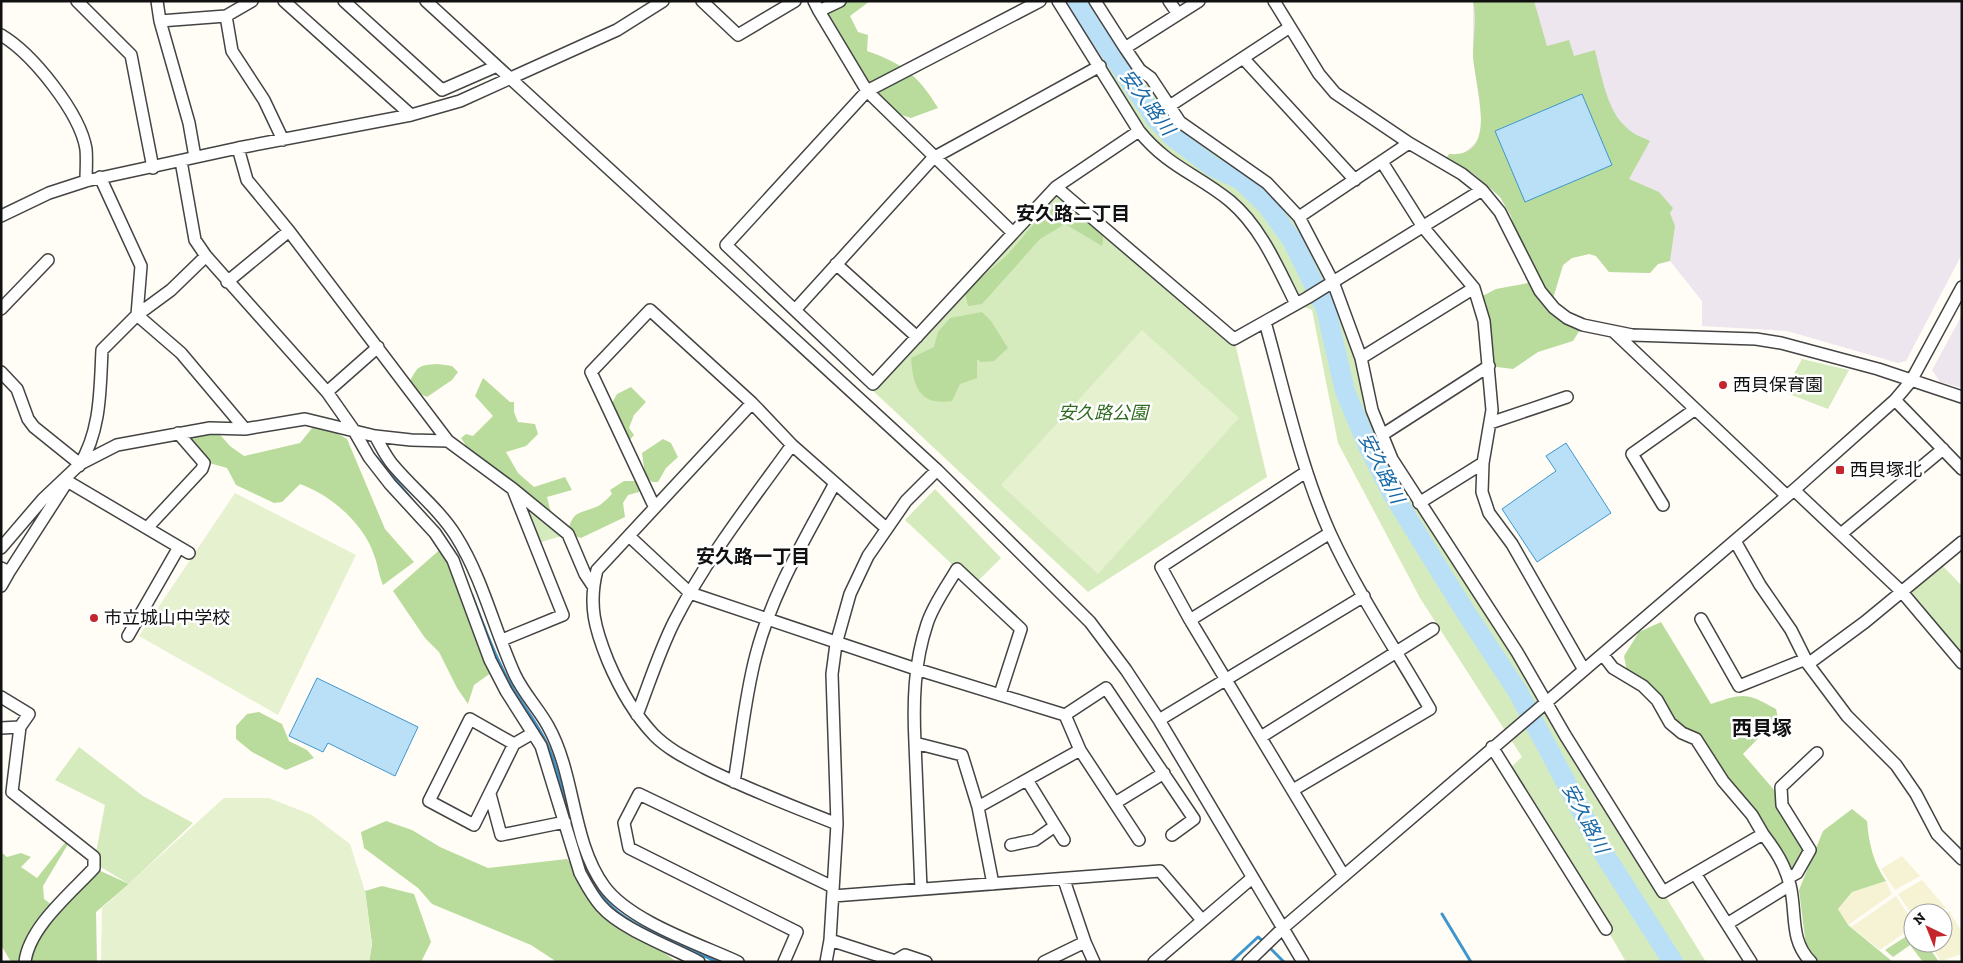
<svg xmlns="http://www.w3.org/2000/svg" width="1963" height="963" font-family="'Zilla Slab','Noto Sans JP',serif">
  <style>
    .industrial { fill: #eee6ef }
    .farmland { fill: #f6f3d4 }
    .green { fill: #d5ebbd }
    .forest { fill: #b9dc9c }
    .pitch { fill: #e6f2cf }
    .water { fill: #b9e0f7; stroke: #3f96cf }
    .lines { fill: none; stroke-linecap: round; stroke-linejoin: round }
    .stream { stroke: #3f96cf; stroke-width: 3 }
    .river { stroke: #b9e0f7; stroke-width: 20 }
    .minor-casing { stroke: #444; stroke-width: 14 }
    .minor { stroke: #fff; stroke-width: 11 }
    .poi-dot { fill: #c4262e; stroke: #fff; stroke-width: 2 }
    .labels { text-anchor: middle; stroke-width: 5; stroke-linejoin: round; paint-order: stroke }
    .poi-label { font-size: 18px; fill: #111; stroke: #fff; text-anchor: start }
    .park-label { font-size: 18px; font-style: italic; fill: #2f6b1f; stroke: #fff }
    .water-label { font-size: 19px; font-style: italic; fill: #1768a6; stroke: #fff }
    .neighbourhood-label { font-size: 19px; font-weight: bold; fill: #111; stroke: #fff }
    .quarter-label { font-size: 20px; font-weight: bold; fill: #111; stroke: #fff }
  </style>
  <rect width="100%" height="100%" fill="#fffdf5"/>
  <path class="industrial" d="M1473 1H1962V254L1906 361 1898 363 1787 331 1702 326V301L1670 261 1658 264 1650 273 1609 272 1596 256 1589 254 1572 258 1563 265 1551 306 1523 259 1511 216 1500 197 1474 174 1447 157 1449 154 1459 155 1465 152 1478 141 1481 134 1482 123 1473 56Z
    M1962 315V388L1940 382 1932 370Z"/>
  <path class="farmland" d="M1902 856 1920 876 1895 890 1881 869Z
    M1922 880 1946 908 1938 913H1913V916L1898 894Z
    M1886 881 1892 894 1848 925 1838 909 1852 892Z
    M1896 896 1913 922V927L1880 950 1851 927Z
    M1949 911 1962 932V954L1941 961 1929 943H1943V916Z"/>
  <path class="green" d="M1058 1H1095L1184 125 1244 166 1299 217 1338 295 1377 428 1706 962H1626L1584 889 1509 769 1522 757 1420 598 1338 443 1312 310 1296 304 1257 232 1230 201 1151 145Z
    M1056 187 1234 339 1267 477 1088 592 871 389Z
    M1802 359 1849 370 1828 409 1784 392Z
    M513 489 568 534 535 544Z
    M935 489 1001 558 974 585 905 520Z
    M1942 565 1962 586V660L1904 590Z
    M79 747 143 796 193 823 129 884 94 863 105 805 55 780Z"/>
  <path class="forest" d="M840 1H870L850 16 858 32 868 35 867 51C902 63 919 76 938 108L911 118 886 110 867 91 840 33 819 11Z
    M1473 1H1534L1547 46 1569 40 1574 56 1595 50C1601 73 1607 111 1626 127 1632 134 1642 137 1650 141L1629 179 1659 192 1673 208 1670 213 1675 226 1670 261 1658 264 1650 273 1609 272 1596 256 1589 254 1572 258 1563 265 1551 305 1583 325 1573 341 1538 352 1513 369 1489 366 1477 299 1496 289 1528 283 1549 303 1523 259 1511 216 1500 197 1474 174 1447 157 1449 154C1501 158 1474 84 1473 55 1473 38 1477 18 1473 1Z
    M1066 202C1082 212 1109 223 1102 246L1065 224 1040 239 982 304 968 306 965 293C978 279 992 269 1006 256 1027 235 1036 214 1066 202Z
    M982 312 991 321 1008 348 994 361 981 362 977 359V378L960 384 952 401C919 406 913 386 911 358L934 347 938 332 950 318Z
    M438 364 452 366 458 372 452 380 427 397 416 392 409 383C418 366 418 365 438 364Z
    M483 378 510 402H514V412L518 422 535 424 538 434 526 446 506 452 518 473 534 487 565 477 572 490 547 497 552 517 472 455 461 438 466 434 473 436 493 416 475 396Z
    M631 387 646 402 634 415 629 428 634 435 628 442 623 426 612 403 617 394Z
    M317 422 347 439 385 529 414 562 383 585C379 576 378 565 374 555 364 524 331 495 300 484L282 502 274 503 236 485 227 468 209 463 178 433 214 428 230 446 244 456 300 443Z
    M663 439 671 443 678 457 666 468 658 482H652L645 475 642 453Z
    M624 481H635L639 486V492L628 495 623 503 625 517 581 538 568 534C572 508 581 515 600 505 604 502 608 498 612 494L610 490Z
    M444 546 460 579 467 617 478 645 495 670 474 685 468 704 457 688 439 652 425 638 393 591Z
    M1661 622 1711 704C1743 693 1746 692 1776 709L1778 718 1743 754 1781 798 1807 855 1788 878 1696 739 1670 723 1657 700 1628 677 1624 656 1639 632Z
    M259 712 282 724 289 741 307 750 314 758 286 770 252 752 236 739V726L247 714Z
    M1852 809 1867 821C1869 844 1873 862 1886 881L1852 892 1838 909 1848 925 1893 962H1816L1806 946 1799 890 1823 831Z
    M386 821 412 830 440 847 488 868 567 859 620 922 677 962H557L531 945 432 904 418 888 364 848 361 832Z
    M71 839 43 886 44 899 55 907 94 868 129 884 96 912 97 962H11L1 945V852L7 857 21 853 31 857 21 867 37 878 64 844Z
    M382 886 414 894 431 942 421 962H369L372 944 365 891Z
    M1913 932V943H1926L1939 962H1923L1910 945 1893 957 1885 950Z"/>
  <path class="pitch" d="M1142 330 1239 418 1098 574 1001 485Z
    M235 493 356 555 278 715 139 636Z
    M224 798H269L312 815 350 844 365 891 372 944 369 962H101L102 908Z"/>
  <path class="water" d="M1582 94 1612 165 1525 202 1495 131Z
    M1566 443 1611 513 1537 562 1502 509 1556 471 1546 456Z
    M317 678 418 727 395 776 328 743 323 752 289 736Z"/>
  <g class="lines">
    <path class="stream" d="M372 452 418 507
      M472 595C484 627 496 659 513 689 526 710 541 728 550 751 571 802 570 868 613 908 634 928 689 948 717 962
      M1442 914 1471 962
      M1268 946 1284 962
      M1231 962 1258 937 1264 942"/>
    <path class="river" d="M1076 1 1155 118 1173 137 1213 167 1241 180 1267 205 1292 240 1326 309 1345 391 1367 444 1392 493 1463 608 1518 692 1604 854 1673 962"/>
    <g class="minor-casing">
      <path id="minor" d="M77 1 131 55 153 168
        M157 1 160 21 189 123 195 157
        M284 1 411 115
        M344 1 442 90 497 66
        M426 1 937 470 1090 622 1126 670 1159 720 1303 962
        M702 1 738 35 795 1
        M814 1 819 11 840 1
        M1040 1 867 91 726 245 873 384 1056 187 1139 131
        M1058 1 1139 131C1168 167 1197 174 1230 201 1261 227 1278 268 1296 304
        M1095 1 1125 48 1199 1
        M1169 1 1178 14
        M1274 1 1319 74 1335 93 1409 143 1462 174 1482 190 1500 212 1540 291 1554 308 1567 318 1583 325 1632 335 1756 339 1781 343 1878 369 1962 397
        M819 11 867 91 1012 232
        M226 16 232 51 264 100 283 140
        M160 21 226 16 252 1
        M1 35C33 54 80 113 86 149 87 159 86 171 86 181
        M1125 48 1140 70 1151 78 1180 122 1267 183 1299 217 1333 282 1361 358 1372 410 1392 459 1517 652 1565 735 1663 892 1763 834C1776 851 1785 865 1790 885 1797 913 1789 940 1811 962
        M1243 58 1355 180
        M1168 107 1290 27
        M238 148 247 180 289 231 448 441
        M181 161 195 240 206 256 327 392 353 429 369 457 390 484 435 533 453 560 490 660 506 691 541 746 580 873C586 884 592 896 601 906 621 929 671 947 699 962
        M1382 162 1423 227 1474 288 1484 321 1492 410 1483 463 1482 492 1489 513 1512 544 1584 670
        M100 177 141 266 137 315 181 353 245 429
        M1056 187 1234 339 1307 298 1482 190
        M1 216 49 193 86 181 238 148 411 115 460 101 617 30 663 1
        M1299 217 1409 143
        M836 264 917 337
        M227 282 289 231
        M1 309 48 260
        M795 310 933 158 1100 66
        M1265 322C1285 393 1300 466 1330 533 1358 594 1397 651 1430 709L1293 790
        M1614 332 1787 496
        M1361 358 1474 288
        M1 372 17 389 28 419 34 427 80 464
        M327 392 378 347
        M1895 400 1962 469
        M752 403 597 570C588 605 595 629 608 661 619 687 635 715 654 735 669 750 686 758 705 768 747 789 792 806 837 824
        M1490 423 1567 397
        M1382 435 1489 366
        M375 436 411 440 448 441 513 489 568 534 585 574 593 586
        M79 466C101 431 100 390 102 350L137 315 171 290 206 256
        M1306 472 1161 567 1190 620 1344 876
        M67 481 189 553
        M1794 490 1902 592 1962 663
        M1419 503 1483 463
        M1663 505 1632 454 1694 410
        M654 506 591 372 650 310 752 403 792 445 886 528
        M147 528 202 469 204 463 178 433
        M1841 534 1943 449
        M629 536 690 593 916 669 1065 715 1106 688 1194 819 1172 835
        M1735 541 1760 585 1791 630 1808 664 1847 716 1896 765 1916 794 1937 834 1962 859
        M1 548 43 499 80 464 117 445 210 428 245 429 305 419 375 436C381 446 386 457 393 465 413 489 439 509 456 536 483 579 494 629 515 675 524 694 538 708 548 726 576 776 571 840 604 886 629 921 699 944 738 962
        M1 568 9 572 1 586
        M9 572 65 485
        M1701 619 1739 686 1806 659
        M1190 620 1330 533
        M128 636 179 547
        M502 640 563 615 514 492
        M1603 655 1613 668 1643 686 1657 700 1670 723 1682 733 1696 739 1723 781 1752 815 1763 834
        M1808 664 1865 622 1962 542
        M1 697 29 714 20 727 12 792 94 857V868C71 893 29 927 25 962
        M637 715C649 684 659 652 674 622 706 559 750 503 792 445
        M1065 715 1080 750 1139 840
        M1159 720 1364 596
        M1 728 20 727
        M1261 737 1433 629
        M915 743 921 889
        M514 744 474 825 429 801 470 719 514 744 533 733
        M1492 747 1606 929
        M1027 780 1064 840
        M734 782C741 741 745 696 756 655 772 593 805 539 835 483
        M490 794 501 835 565 822
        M1115 803 1164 773
        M978 807 1080 750
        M1011 845 1035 840 1055 826
        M1696 875 1751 962
        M1788 878 1797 873 1810 850 1782 805 1781 787 1817 753
        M1064 880 1085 942
        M993 884 978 807 962 755 915 743C913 702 914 663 927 624 933 605 947 586 957 569L1021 629 1000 694
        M833 896 1160 871 1202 920
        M1727 924 1790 885
        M830 940 895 961 905 955 926 962
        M784 962 797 932 629 848 624 823 639 794 833 887
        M826 962 830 940 837 824 832 674 836 644 850 594 868 556 906 501 937 470
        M1044 962 1085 942 1094 962
        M1154 962 1252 878
        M1248 962 1283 928 1794 490 1895 400 1911 381 1962 287"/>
    </g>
    <use href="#minor" class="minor"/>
  </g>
  <g class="poi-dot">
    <circle cx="1723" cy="385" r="5"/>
    <rect x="1835" y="465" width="10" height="10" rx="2.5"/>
    <circle cx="94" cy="618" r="5"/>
  </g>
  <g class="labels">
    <g class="poi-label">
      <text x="1733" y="391">西貝保育園</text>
      <text x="1850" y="476">西貝塚北</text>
      <text x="104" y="624">市立城山中学校</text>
    </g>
    <g class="park-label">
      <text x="1103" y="419">安久路公園</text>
    </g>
    <g class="water-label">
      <text transform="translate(1148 102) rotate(53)" y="7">安久路川</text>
      <text transform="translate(1382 468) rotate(63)" y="7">安久路川</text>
      <text transform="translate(1586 818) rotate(62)" y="7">安久路川</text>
    </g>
    <g class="neighbourhood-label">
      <text x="1073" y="220">安久路二丁目</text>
      <text x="753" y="563">安久路一丁目</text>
    </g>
    <g class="quarter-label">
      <text x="1762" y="735">西貝塚</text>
    </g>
  </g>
  <rect width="1963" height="963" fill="none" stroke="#111111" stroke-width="5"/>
  <g transform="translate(1928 928) rotate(317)"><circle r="24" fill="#ffffff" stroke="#a0a0a0"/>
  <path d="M0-4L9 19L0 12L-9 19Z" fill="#c4262e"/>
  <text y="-8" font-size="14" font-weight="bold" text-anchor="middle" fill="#111111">N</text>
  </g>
</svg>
